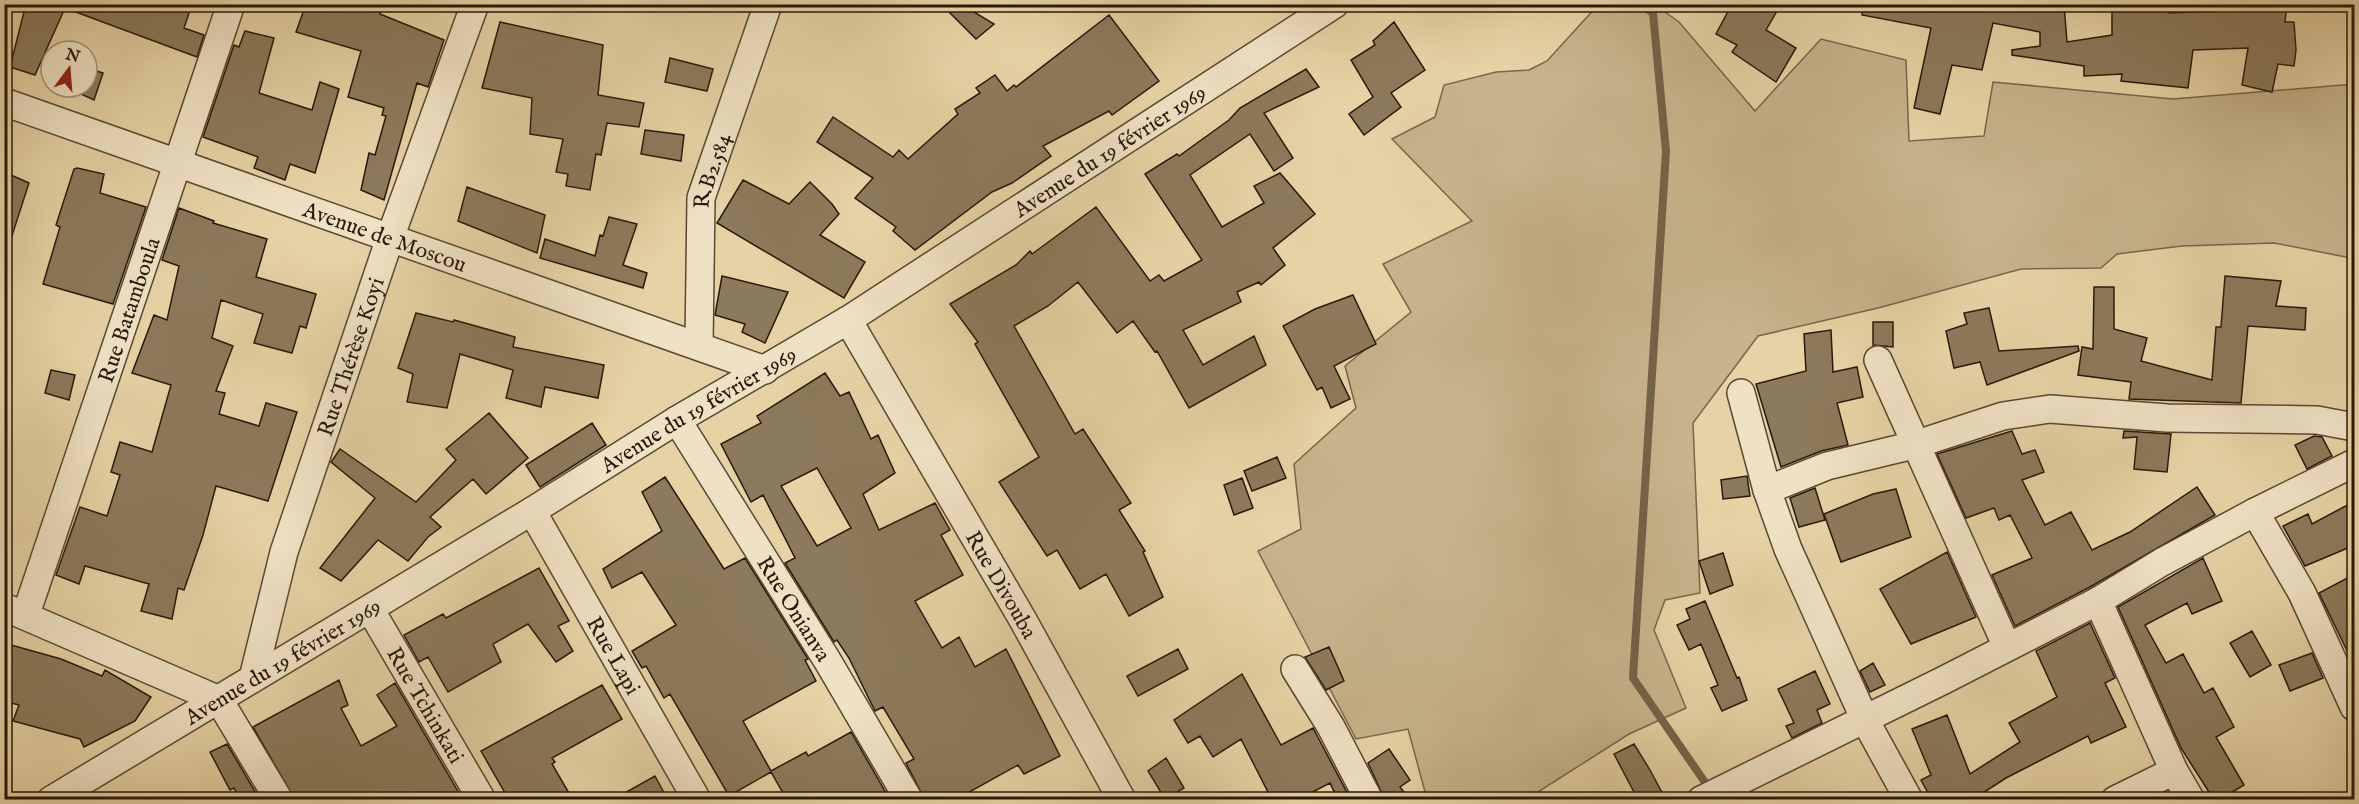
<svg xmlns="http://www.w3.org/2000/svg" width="2359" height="804" font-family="'IM FELL English',serif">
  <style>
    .green { fill: #c6b38b; stroke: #77664b; stroke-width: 1.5 }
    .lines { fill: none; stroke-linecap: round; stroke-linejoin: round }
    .stream { stroke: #736348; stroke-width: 8 }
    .building { fill: #8b7a5b; stroke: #28190b; stroke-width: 1.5; fill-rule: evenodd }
    .street-casing { stroke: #584832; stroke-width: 30 }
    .street { stroke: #efe2c4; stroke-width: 27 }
    .labels { text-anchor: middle; stroke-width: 4.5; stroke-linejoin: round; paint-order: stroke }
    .street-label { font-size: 22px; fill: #28190b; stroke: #efe2c4 }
  </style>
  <rect width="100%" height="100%" fill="#e6d3a5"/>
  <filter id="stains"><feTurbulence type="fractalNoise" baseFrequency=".00333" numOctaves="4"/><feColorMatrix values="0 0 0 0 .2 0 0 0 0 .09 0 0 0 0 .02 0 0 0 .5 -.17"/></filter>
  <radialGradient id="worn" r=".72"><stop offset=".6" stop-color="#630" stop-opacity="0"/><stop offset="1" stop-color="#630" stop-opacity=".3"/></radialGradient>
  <path class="green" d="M1598 5H1655L1679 22 1755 111 1821 39 1906 60 1909 141 1984 136 1993 82 2173 99 2354 84V264L2346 257 2274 243 2182 246 2117 254 2101 268 2021 269 1878 308 1758 336 1693 423 1700 593 1665 600 1654 630 1686 708 1629 734 1527 799H1427L1408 729 1356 739 1258 551 1301 529 1294 464 1356 408 1345 366 1411 312 1383 264 1472 221 1392 139 1435 117 1444 85 1496 72 1529 70 1547 61Z"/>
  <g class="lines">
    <path class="stream" d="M1640 4 1653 13 1666 151 1633 678 1711 791"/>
  </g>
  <path class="building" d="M26 4H192L184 28 204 35 197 57 65 8 35 75 10 67Z
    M306 4H385L380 14 444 40 428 87 417 83 384 200 361 190 369 153 375 155 386 116 382 115 384 108 348 97 361 51 296 32Z
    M941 4H961L994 24 976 39Z
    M1732 4H1781L1766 30 1796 48 1776 82 1732 52 1737 45 1716 34Z
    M1863 4H2064L2067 42 2112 35V4H2169V13L2239 10V4H2287L2285 22H2294L2296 50 2294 66 2278 64 2272 92 2242 85 2248 48 2193 50 2188 88 2121 81 2122 74 2084 76V66L2012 55V50L2040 46V32L1993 23 1982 70 1952 65 1940 114 1914 108 1931 28 1862 15Z
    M1109 15 1159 81 1112 115 1109 111 1043 146 1051 156 1012 183 992 192 915 250 893 231 896 227 855 198 873 178 817 142 833 117 893 157 899 150 908 159 958 114 955 109 980 93 976 88 995 75 1007 91 1014 85 1016 87Z
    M500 22 603 45 598 95 644 103 639 127 607 123 601 155 596 154 590 190 566 186 568 174 556 172 563 139 530 134 532 98 482 88Z
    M1394 22 1425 70 1391 93 1401 107 1364 135 1349 114 1373 97 1351 60 1375 45 1373 41Z
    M245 31 274 38 259 93 312 110 320 82 339 89 315 173 290 164 285 180 254 168 258 157 203 137 234 45 239 47Z
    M670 58 713 69 707 91 665 82Z
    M87 68 103 73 94 100 70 89 71 87H87Z
    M1306 69 1319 87 1264 113 1293 158 1274 171 1250 134 1190 175 1222 227 1264 203 1254 186 1280 173 1315 214 1273 248 1285 265 1261 285 1259 282 1237 292 1241 302 1183 330 1203 365 1254 336 1266 365 1189 408 1157 351 1155 352 1133 321 1117 333 1078 282 1048 306 1014 326 1075 434 1083 429 1131 503 1119 510 1145 551 1143 552 1163 597 1129 616 1106 574 1080 589 1057 550 1047 556 999 482 1039 457 975 344 978 342 950 304 1016 265 1030 251 1032 254 1096 207 1150 281 1159 275 1164 281 1202 260 1145 174 1177 154 1179 156 1229 120 1240 108Z
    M645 130 684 135 681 161 641 154Z
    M77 168 104 174 100 193 146 207 113 304 43 284 60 227 56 225 74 169Z
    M4 172 29 183 9 245 4 244Z
    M743 180 789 204 810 182 832 204 839 214 820 235 865 262 844 298 717 223Z
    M467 187 545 215 537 253 458 221Z
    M179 208 214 221 213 223 267 239 256 277 316 294 306 328 300 326 292 353 254 343 263 314 221 300 212 338 233 346 216 391 225 393 219 414 259 426 266 403 297 412 268 501 216 486 203 535 184 590 178 588 172 619 141 611 149 584 85 566 79 584 56 575 80 507 107 516 120 475 111 472 120 442 152 452 171 385 132 373 154 315 167 320 179 266 162 260Z
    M609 217 637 224 623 265 647 273 643 288 540 258 545 239 595 256 600 235 603 236Z
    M722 276 788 292 765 343 742 332 745 324 715 315Z
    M2225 276 2281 281 2276 306 2306 308 2305 330 2248 326 2241 403 2129 399 2131 382 2078 375 2082 347 2093 349 2094 287H2114V329L2147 338 2141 361 2212 380 2216 327H2221Z
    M1353 295 1376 344 1334 366 1350 399 1331 408 1322 387 1317 390 1283 326 1315 309Z
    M1989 308 1999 351 2078 346 2079 351 1987 385 1980 362 1954 368 1946 331 1967 324 1964 313Z
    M416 313 453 322 454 320 515 337 513 347 604 365 598 398 545 387 541 407 506 398 513 370 460 354 447 408 407 402 413 374 398 368Z
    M1873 322H1893V347L1873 345Z
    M1831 330 1833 372 1857 367 1863 397 1837 403 1848 445 1821 451 1781 467 1756 384 1806 371 1804 334Z
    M51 370 75 375 69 400 45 393Z
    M825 373 840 396 849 392 871 439 878 435 895 473 863 494 879 530 935 503 950 530 941 535 963 575 915 601 942 648 959 637 975 667 1006 649 1060 756 1024 774 1018 765 955 800H925L906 763 914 759 883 707 875 711 849 658 837 640 834 642 785 563 795 558 763 495 751 502 721 444 761 423 757 416ZM817 468 851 528 817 546 781 486Z
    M489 413 528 458 486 494 473 479 430 517 441 527 428 537 408 561 378 540 341 581 320 568 375 498 331 462 340 449 416 502 456 460 446 449Z
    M592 423 606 445 540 487 526 465Z
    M2012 431 2022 454 2035 450 2044 472 2022 480 2045 525 2071 512 2092 550 2130 532 2197 487 2215 515 2090 587 2015 626 1992 575 2032 558 2010 515 1999 520 1994 508 1966 518 1937 454Z
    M2124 431 2171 434 2167 472 2134 469 2137 437 2123 438Z
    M2314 436 2322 437 2332 456 2307 469 2295 445Z
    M1277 457 1286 478 1252 491 1244 471Z
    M1747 476 1750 496 1723 499 1721 480Z
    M665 477 724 569 745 558 808 659 805 660 816 681 743 721 771 771 806 752 808 756 851 732 890 800H787L771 772 729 796 670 694 664 698 646 666 642 668 632 651 676 625 642 572 612 588 603 569 662 531 642 492Z
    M1242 478 1253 508 1234 515 1224 485Z
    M1815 488 1825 520 1799 527 1790 498Z
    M1896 489 1911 537 1841 562 1824 514 1873 494Z
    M2355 501V545L2305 566 2283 526 2308 514 2312 524Z
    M1947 552 1976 617 1911 644 1880 589Z
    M1723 553 1733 585 1710 594 1699 561Z
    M2203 558 2222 601 2192 614 2187 603 2145 625 2166 663 2183 654 2204 693 2213 688 2234 727 2216 737 2244 785 2219 800H2214L2181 748 2118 607Z
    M539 568 569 621 558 626 573 651 556 662 528 624 493 644 501 662 448 692 428 657 419 662 404 635 443 614 446 618Z
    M2355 574V667L2319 593Z
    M1705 601 1737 678 1739 677 1747 700 1722 711 1711 688 1718 685 1701 644 1689 650 1677 625 1690 619 1686 609Z
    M2090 623 2115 678 2105 683 2126 727 2091 743 2088 736 2006 778 1972 800H1932L1921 780 1931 775 1912 729 1947 715 1970 774 2020 742 2009 723 2057 697 2036 651Z
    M2252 631 2271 665 2250 677 2230 643Z
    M4 643 61 659 102 676 105 670 151 697 135 721 84 747 80 739 13 721 19 705 4 701Z
    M1329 647 1344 681 1326 690 1305 657Z
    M1178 649 1188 669 1138 696 1127 676Z
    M2312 653 2323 678 2290 691 2279 665Z
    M1873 663 1885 685 1870 692 1860 671Z
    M1815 671 1830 704 1817 710 1822 723 1792 738 1786 726 1794 723 1778 689Z
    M1242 674 1281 745 1313 728 1351 800H1338L1330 783 1297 800H1272L1241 739 1213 757 1200 736 1188 743 1174 720Z
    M339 680 348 705 341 708 361 746 397 726 377 695 395 683 463 800H295L253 727Z
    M602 685 622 719 552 758 555 762 552 764 573 800H509L481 751Z
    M227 744 260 800H240L234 788 230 790 210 752Z
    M1634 744 1650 770 1666 800H1645L1639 792 1635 794 1614 754Z
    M1389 749 1410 780 1400 787 1410 800H1385L1368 763Z
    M1166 758 1184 788 1165 799 1148 771Z
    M655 776 668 800H612Z"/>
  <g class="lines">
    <g class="street-casing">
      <g id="street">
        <path id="s1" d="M4 102 765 370"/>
        <path id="s2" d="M848 320 1023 620 1122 800"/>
        <path id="s3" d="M699 346 701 198 768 4"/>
        <path d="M1878 360 2007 647"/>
        <path d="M1741 393 1767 490 1788 549 1865 720 1909 800"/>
        <path id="s4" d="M677 420 827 660 909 800"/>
        <path d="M1767 490 1827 466 1914 445 2003 416 2050 409 2167 418 2317 420 2354 427"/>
        <path id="s5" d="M532 511 697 800"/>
        <path d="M2255 512 2302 593 2354 707"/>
        <path d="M2098 601 2174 771 2191 800"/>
        <path d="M4 607 219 700 279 800"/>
        <path id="s6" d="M370 609 482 800"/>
        <path id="s7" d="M26 614 231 4"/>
        <path d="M1295 669 1331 727 1369 800"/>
        <path id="s8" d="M253 678 284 552 390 238 475 4"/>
        <path id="s9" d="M51 800 532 511 677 420 848 320 1335 4"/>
        <path d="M1701 800 1944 680 2098 601 2162 562 2255 512 2354 463"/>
        <path d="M2115 800 2174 771"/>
      </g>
    </g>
    <use href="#street" class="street"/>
  </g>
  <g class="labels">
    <g class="street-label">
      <text dy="8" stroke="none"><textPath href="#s9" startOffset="1242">Avenue du 19 février 1969</textPath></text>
      <text dy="8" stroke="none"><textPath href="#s3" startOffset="177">R.B2.584</textPath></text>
      <text dy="8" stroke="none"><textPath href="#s1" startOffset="404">Avenue de Moscou</textPath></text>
      <text dy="8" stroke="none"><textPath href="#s7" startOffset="321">Rue Batamboula</textPath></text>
      <text dy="8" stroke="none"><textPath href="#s8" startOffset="336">Rue Thérèse Koyi</textPath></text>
      <text dy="8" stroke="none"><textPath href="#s9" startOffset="756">Avenue du 19 février 1969</textPath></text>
      <text dy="8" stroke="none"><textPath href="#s2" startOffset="306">Rue Divouba</textPath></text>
      <text dy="8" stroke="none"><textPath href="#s4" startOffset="222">Rue Onianva</textPath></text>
      <text dy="8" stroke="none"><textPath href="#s5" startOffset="166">Rue Lapi</textPath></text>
      <text dy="8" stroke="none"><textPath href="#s9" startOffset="270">Avenue du 19 février 1969</textPath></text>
      <text dy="8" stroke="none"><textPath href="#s6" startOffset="111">Rue Tchinkati</textPath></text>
    </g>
  </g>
  <rect width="2359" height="804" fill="none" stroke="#e6d3a5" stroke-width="24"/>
  <rect x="6" y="6" width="2347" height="792" fill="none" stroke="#28190b" stroke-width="3"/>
  <rect x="12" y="12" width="2335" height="780" fill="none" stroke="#28190b" stroke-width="1.5"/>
  <g transform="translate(69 69) rotate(16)"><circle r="28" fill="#efe2c4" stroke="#9f927a" stroke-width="1.5"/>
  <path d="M0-4.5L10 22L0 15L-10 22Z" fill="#8f2418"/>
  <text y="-9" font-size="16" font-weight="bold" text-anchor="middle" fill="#28190b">N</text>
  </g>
  <rect width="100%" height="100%" filter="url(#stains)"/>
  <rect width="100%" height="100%" fill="url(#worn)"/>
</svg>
